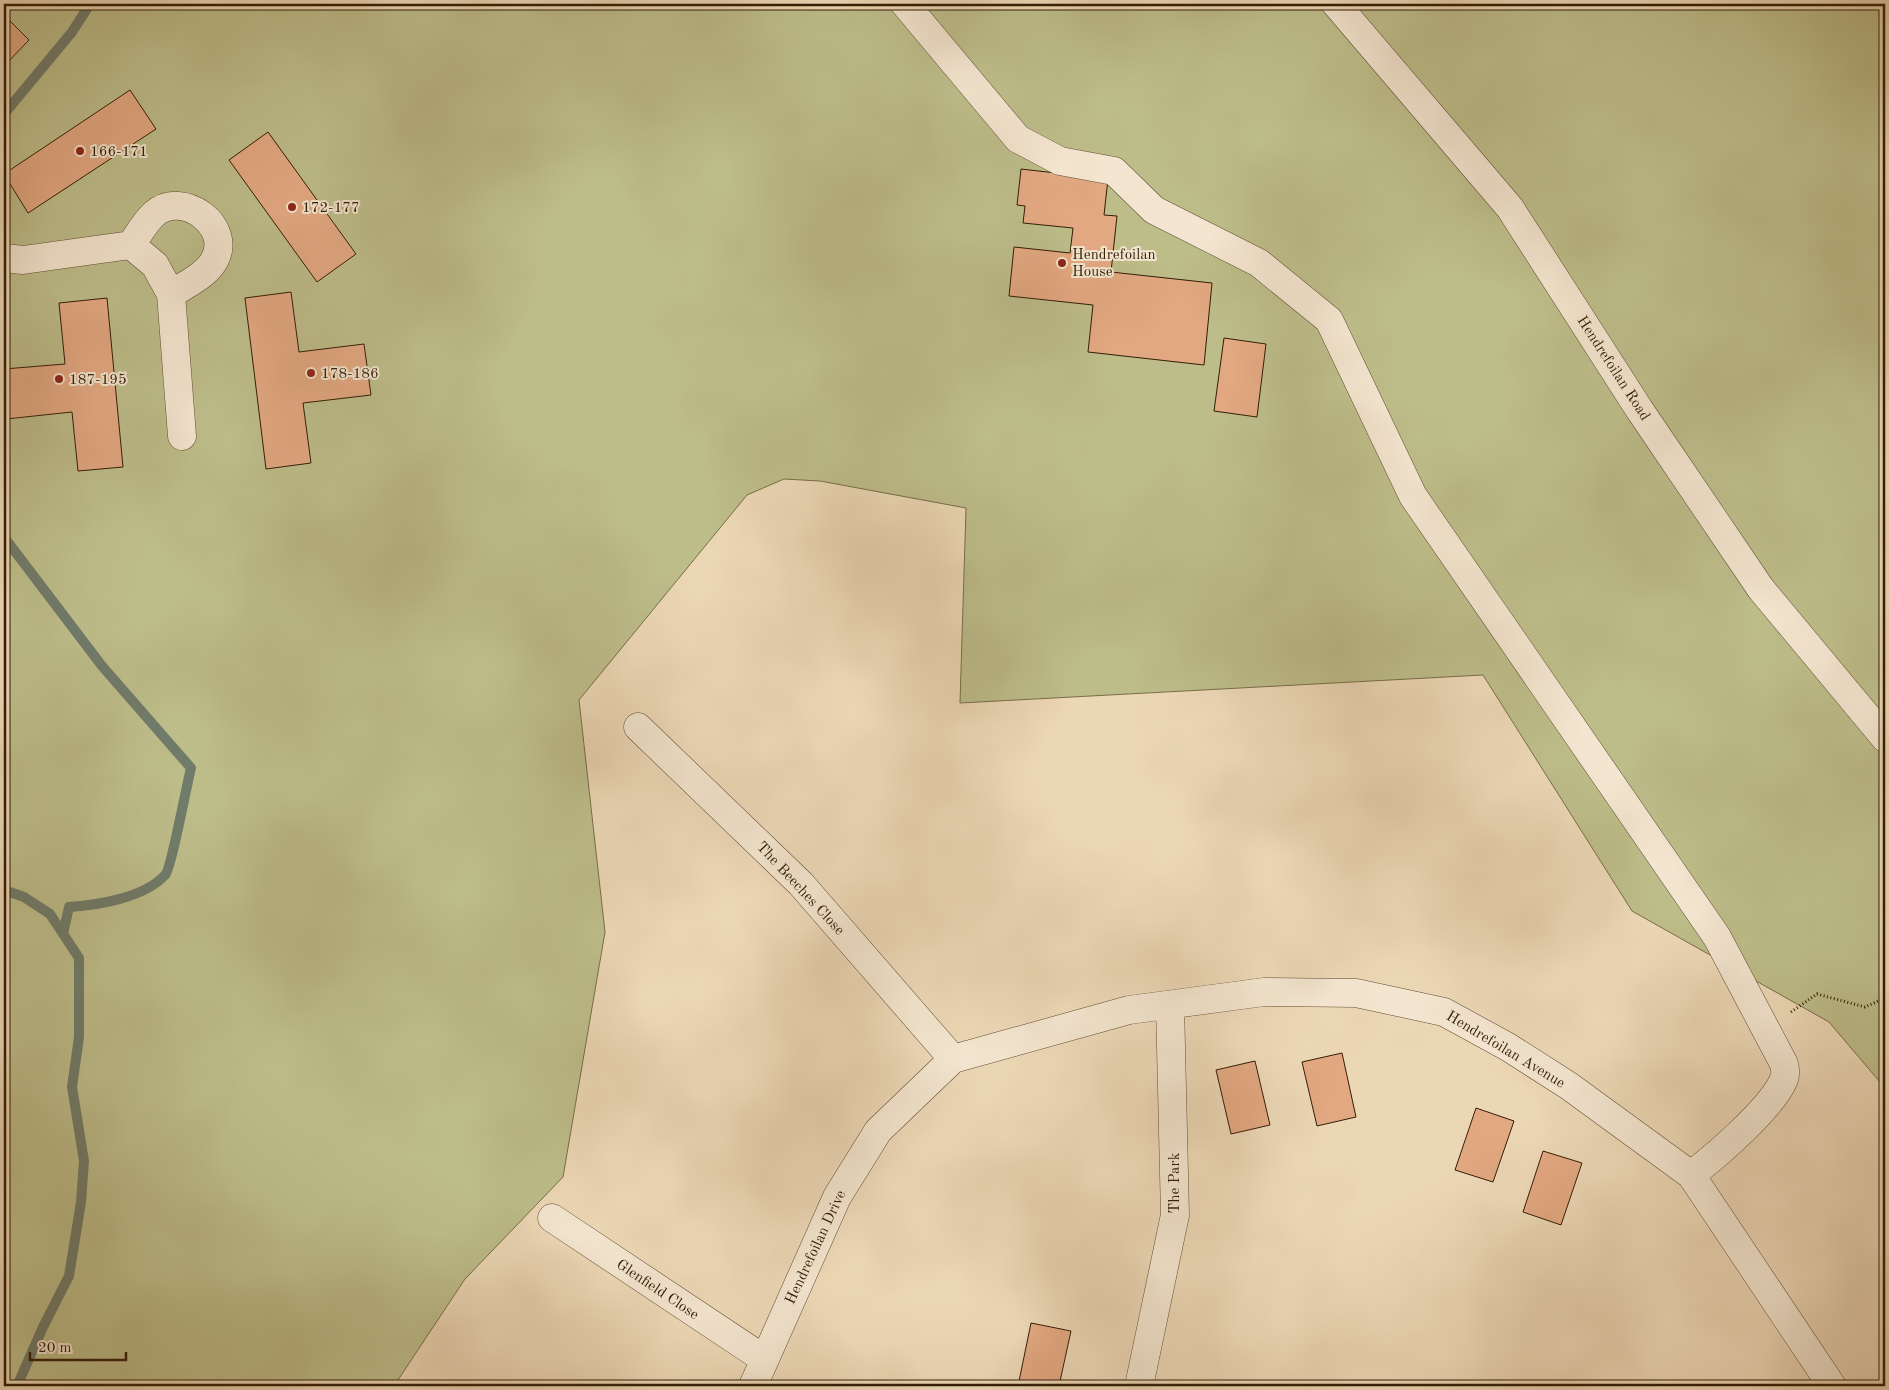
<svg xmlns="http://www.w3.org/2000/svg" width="1889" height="1390" font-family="'Old Standard TT',serif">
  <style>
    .green { fill: #bdbd8a; stroke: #786d48 }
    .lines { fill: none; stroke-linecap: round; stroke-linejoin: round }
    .stream { stroke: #707b6a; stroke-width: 10 }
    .building { fill: #e2a882; stroke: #331d06 }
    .minor-casing { stroke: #614c32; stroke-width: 29 }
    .path { stroke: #331d06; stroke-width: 3; stroke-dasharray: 1 2.5; stroke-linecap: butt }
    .minor { stroke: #f3e5cf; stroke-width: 28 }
    .poi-dot { fill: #8f2418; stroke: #f3e5cf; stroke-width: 2 }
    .labels { text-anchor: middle; stroke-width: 4; stroke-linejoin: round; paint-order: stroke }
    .poi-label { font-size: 15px; fill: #331d06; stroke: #f3e5cf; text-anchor: start }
    .street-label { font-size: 15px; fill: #331d06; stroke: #f3e5cf }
  </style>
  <rect width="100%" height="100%" fill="#ecd7b5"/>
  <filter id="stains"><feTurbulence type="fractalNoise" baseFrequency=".004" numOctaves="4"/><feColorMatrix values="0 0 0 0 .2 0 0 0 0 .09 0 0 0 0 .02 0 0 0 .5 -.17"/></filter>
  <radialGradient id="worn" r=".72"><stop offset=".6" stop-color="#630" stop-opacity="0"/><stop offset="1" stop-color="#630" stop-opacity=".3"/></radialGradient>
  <path class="green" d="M4 4H1885V1088L1829 1022 1632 911 1483 675 960 703 966 508 820 481 784 479 747 495 579 700 605 932 563 1177 465 1279 394 1386H4Z"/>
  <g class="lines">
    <path class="stream" d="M4 114 72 32 90 4
      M4 537 102 666 191 768C187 783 171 870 165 875 144 898 98 905 69 907L63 934
      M4 890 24 897 50 914 79 958V1037L72 1087 84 1161 81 1202 69 1276 43 1327 17 1386"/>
  </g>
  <path class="building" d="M4 15 29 40 4 66Z
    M130 90 156 129 28 213 4 174Z
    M268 132 356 254 317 282 229 160Z
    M1021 169 1108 179 1104 215 1117 216 1111 272 1212 283 1204 365 1088 352 1093 305 1009 296 1014 247 1070 253 1073 228 1023 223 1025 206 1017 205Z
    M291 292 299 352 364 344 371 395 303 403 311 463 266 469 245 298Z
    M107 298 123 467 78 471 72 412 6 419 4 369 65 364 59 303Z
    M1224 338 1266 344 1257 417 1214 411Z
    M1342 1053 1356 1117 1317 1126 1302 1062Z
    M1255 1061 1270 1125 1231 1134 1216 1070Z
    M1476 1108 1514 1121 1493 1182 1455 1170Z
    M1543 1151 1582 1163 1561 1225 1523 1212Z
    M1031 1323 1071 1331 1059 1386H1018Z"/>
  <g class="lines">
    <g class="minor-casing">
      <path id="minor" d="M905 4 1018 139 1060 161 1114 171 1154 210 1259 263 1329 320 1413 496 1717 937 1784 1064C1785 1068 1786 1074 1784 1079 1773 1107 1716 1156 1691 1175
        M1336 4 1510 208 1639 409 1761 589 1885 738
        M131 245 155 265 171 294
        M4 258 23 260 131 245C138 235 145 222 154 214 182 189 234 226 214 261 205 276 185 285 171 294L182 436
        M638 727 801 884 953 1059
        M552 1218 764 1359
        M753 1386 837 1197 878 1131 953 1059 1129 1010 1264 992 1356 993 1444 1012 1508 1047 1569 1086 1691 1175 1832 1386
        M1139 1386 1175 1215 1170 1005"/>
    </g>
    <path class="path" d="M1791 1012 1817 994 1865 1007 1885 998"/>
    <use href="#minor" class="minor"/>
  </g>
  <g class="poi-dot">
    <circle cx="80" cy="151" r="5"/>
    <circle cx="292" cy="207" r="5"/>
    <circle cx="1062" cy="263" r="5"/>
    <circle cx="311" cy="373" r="5"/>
    <circle cx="59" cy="379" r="5"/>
  </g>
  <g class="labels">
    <g class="poi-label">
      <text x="90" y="156">166-171</text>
      <text x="302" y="212">172-177</text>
      <text x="1072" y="259">Hendrefoilan<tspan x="1072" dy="17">House</tspan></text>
      <text x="321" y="378">178-186</text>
      <text x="69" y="384">187-195</text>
    </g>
    <g class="street-label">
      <text transform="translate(1614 368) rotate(57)" y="5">Hendrefoilan Road</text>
      <text transform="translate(801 888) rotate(47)" y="5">The Beeches Close</text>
      <text transform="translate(1506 1049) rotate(31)" y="5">Hendrefoilan Avenue</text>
      <text transform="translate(1174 1183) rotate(-90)" y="5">The Park</text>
      <text transform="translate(815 1247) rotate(-65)" y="5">Hendrefoilan Drive</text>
      <text transform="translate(658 1289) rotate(34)" y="5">Glenfield Close</text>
    </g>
  </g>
  <rect width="1889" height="1390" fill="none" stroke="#ecd7b5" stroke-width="20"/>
  <rect x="5" y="5" width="1879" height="1380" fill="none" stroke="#331d06" stroke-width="2.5"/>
  <rect x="10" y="10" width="1869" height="1370" fill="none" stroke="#331d06"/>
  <path d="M30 1352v8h96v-8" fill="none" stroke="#331d06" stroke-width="2.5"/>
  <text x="38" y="1352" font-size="15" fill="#331d06" stroke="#f3e5cf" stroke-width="4" paint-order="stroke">20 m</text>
  <rect width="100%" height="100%" filter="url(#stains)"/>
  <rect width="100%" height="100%" fill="url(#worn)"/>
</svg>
